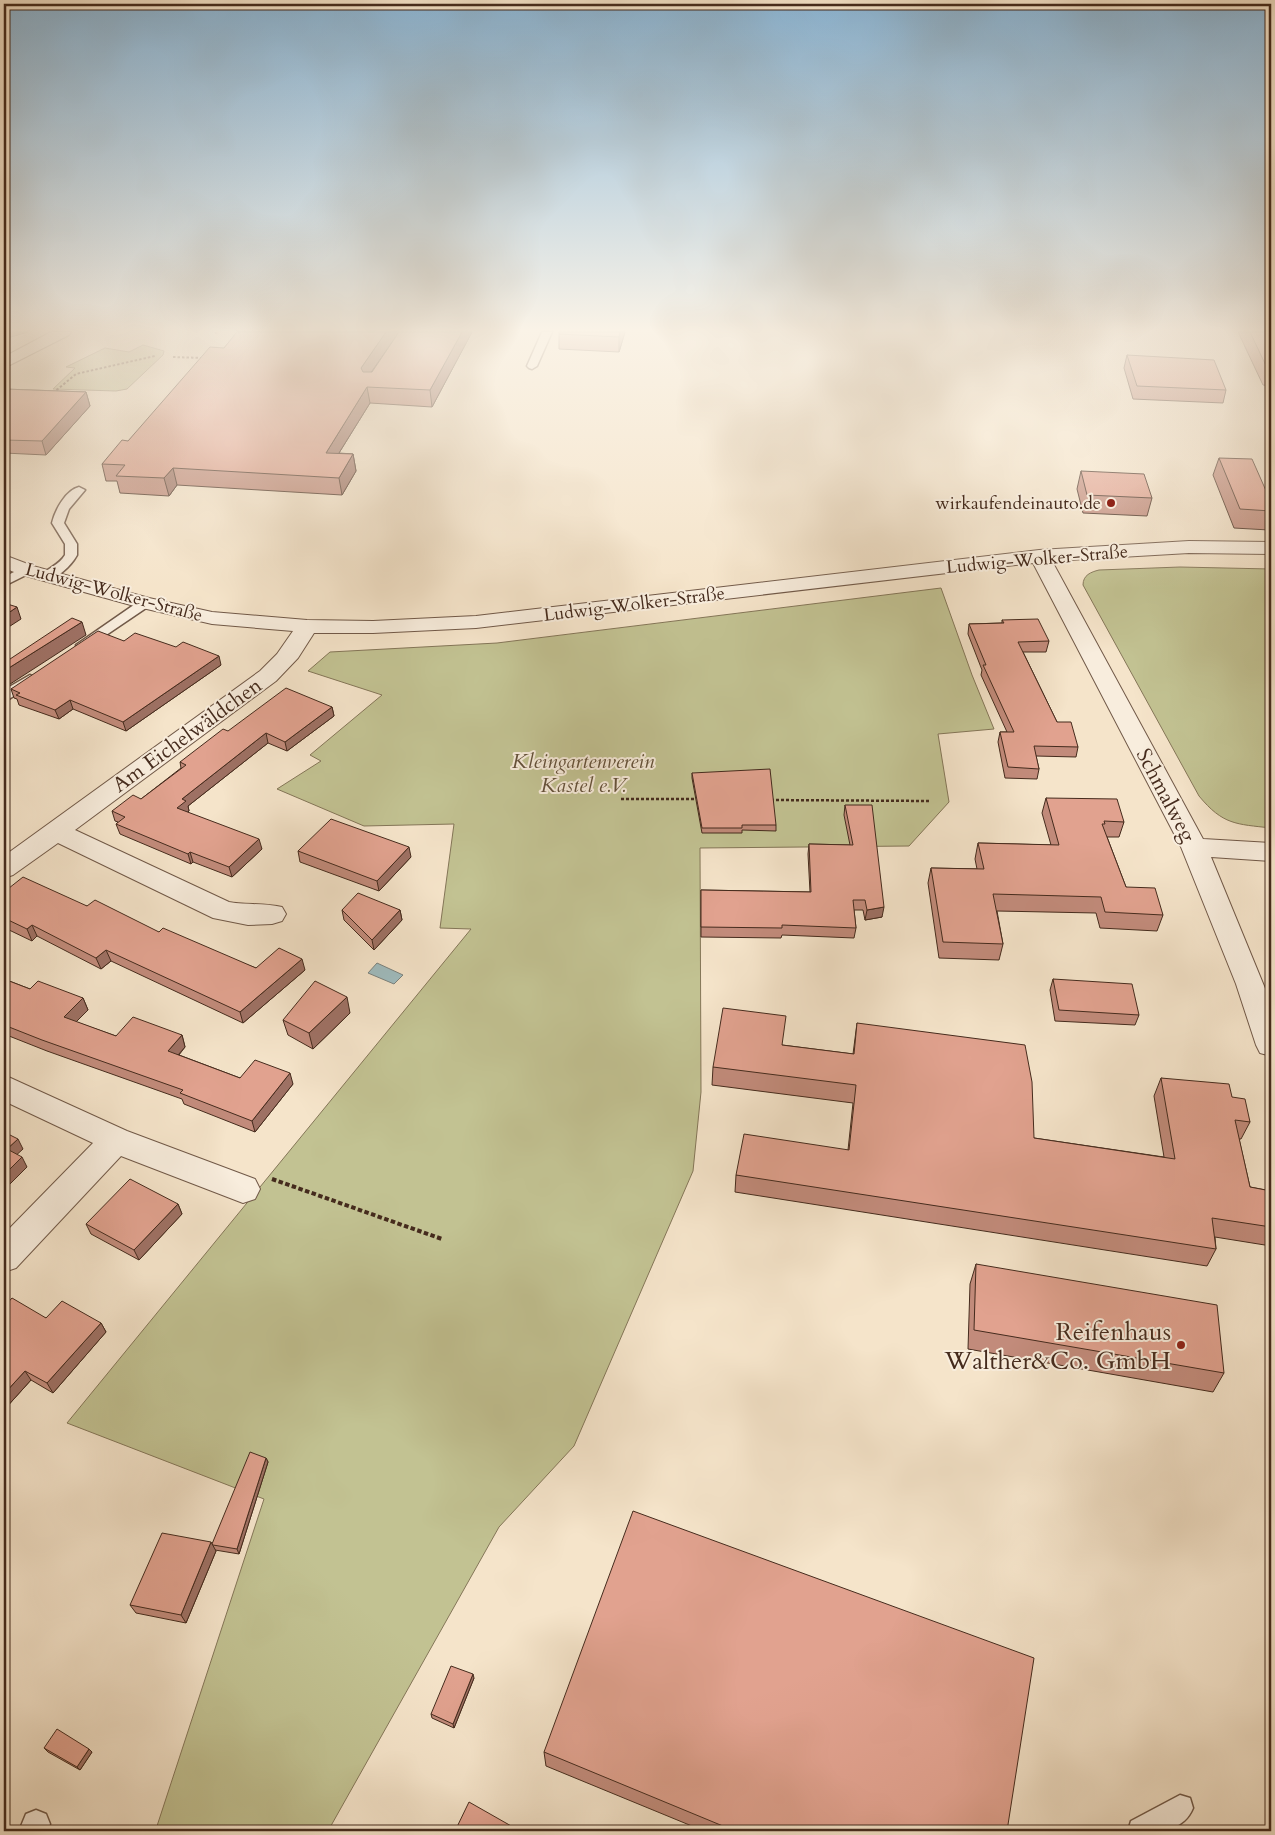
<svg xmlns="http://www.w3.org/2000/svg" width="1275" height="1835" font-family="Cardo,serif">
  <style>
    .green { fill: #c2c292; stroke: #847658 }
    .water { fill: #9fbcbf; stroke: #7b827e }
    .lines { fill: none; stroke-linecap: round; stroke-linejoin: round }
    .service-casing { stroke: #715948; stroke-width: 3 }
    .minor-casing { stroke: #715948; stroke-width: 2 }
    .path-far2 { stroke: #452b1d; stroke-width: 2; stroke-dasharray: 2.5 2; stroke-linecap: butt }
    .path-far1 { stroke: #452b1d; stroke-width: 2.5; stroke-dasharray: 3 2; stroke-linecap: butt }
    .path { stroke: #452b1d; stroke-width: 4; stroke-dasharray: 4.5 2.5; stroke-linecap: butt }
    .service { fill: #f8eddd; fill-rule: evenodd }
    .minor { fill: #f8eddd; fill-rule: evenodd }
    .wall { fill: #c28b7b; stroke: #452b1d }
    .shaded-wall { fill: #9e7164; stroke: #452b1d }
    .building { fill: #e1a28f; stroke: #452b1d }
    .poi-dot { fill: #8f2418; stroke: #f8eddd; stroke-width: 2 }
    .labels { text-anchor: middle; stroke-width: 4; stroke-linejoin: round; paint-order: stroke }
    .far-poi-label { font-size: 18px; fill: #452b1d; stroke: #f8eddd; text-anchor: end }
    .far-street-label { font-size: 18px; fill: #452b1d; stroke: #f8eddd }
    .street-label { font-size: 21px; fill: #452b1d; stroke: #f8eddd }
    .park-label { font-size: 21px; font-style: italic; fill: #64513a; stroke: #f8eddd }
    .near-poi-label { font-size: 25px; fill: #452b1d; stroke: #f8eddd; text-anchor: end }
  </style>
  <rect width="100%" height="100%" fill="#f5e4ca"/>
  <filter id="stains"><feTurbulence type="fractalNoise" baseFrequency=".004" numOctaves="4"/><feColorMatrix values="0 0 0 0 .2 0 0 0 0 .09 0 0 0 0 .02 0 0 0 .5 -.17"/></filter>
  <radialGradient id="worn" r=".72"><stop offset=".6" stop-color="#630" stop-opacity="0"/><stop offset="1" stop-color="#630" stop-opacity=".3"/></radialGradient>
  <path class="green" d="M143 345 164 351 163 355 127 389 116 391 53 389 75 368 66 367 105 348 129 352Z
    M1180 567 1271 569V828C1236 824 1223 825 1199 796L1083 585C1083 575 1091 572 1099 570Z
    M941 588 972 675 994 729 938 734 949 802 909 846 700 848 701 1092 693 1171 574 1446 499 1527 328 1831H165L157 1826 264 1499 67 1423 471 929 440 928 454 824 364 826 277 789 321 761 310 755 382 695 308 671 330 652 497 643Z"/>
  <path class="water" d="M377 963 403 975 394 984 368 973Z"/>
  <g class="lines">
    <g class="service-casing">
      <path id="service" d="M542 332H552L537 366 532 369 529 368 527 366Z
        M79 487 85 490 69 509 64 523 77 544V555C71 566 55 582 42 579L40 576C48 568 59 565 65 555V544L52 523C55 510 66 490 79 487Z
        M26 566 32 570 30 573 4 586V577Z
        M145 599 149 600 151 603 149 606 87 648 82 649 76 645 141 600Z
        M30 675 37 679 35 682 9 699 4 700V690Z
        M1180 1795 1190 1798 1193 1808C1182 1835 1152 1831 1128 1831L1131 1821Z
        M36 1810 46 1814 50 1824 47 1831H19L26 1814Z"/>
    </g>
    <g class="minor-casing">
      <path id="minor" d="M51 332H71L69 335 4 368V357Z
        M1189 541 1271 542V554L1189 553 1052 561 1203 839 1271 843V861L1211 857 1271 1003V1056L1260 1053 1256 1045 1236 984 1181 847 1033 563 476 628 373 633H314L298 658 276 681 75 830 229 902C246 905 265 903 282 907L286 914 282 921 272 924 248 925 213 918 58 843 13 875 4 878V856L260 671 277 654 293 631 212 624 138 607 19 574 4 568V555L33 566 149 598 212 612 307 620 373 621 476 616 1039 550Z
        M4 1075 127 1131 255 1179 260 1189 255 1199 243 1203 121 1156 16 1268 4 1272V1234L93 1143 4 1101Z"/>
    </g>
    <path class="path-far2" d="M215 333 219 332
      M173 357 202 358
      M53 393 76 374 155 356"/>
    <path class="path-far1" d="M621 799H700
      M771 800 930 801"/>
    <path class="path" d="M272 1179 442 1239"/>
    <use href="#service" class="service"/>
    <use href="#minor" class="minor"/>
  </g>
  <path class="wall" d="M237 332H399L372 372 472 332 432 407 370 403 339 453 353 454 356 471 342 495 177 485 169 496 120 493 117 481H106L102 464 128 441 224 348Z
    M625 332 619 352 559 349V334Z
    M1238 332H1271V386L1263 385Z
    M1127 355 1226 390 1223 403 1133 399 1124 368Z
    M4 389 86 392 90 406 46 455 4 453Z
    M1219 458 1271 502V524L1269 530 1234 528 1213 475Z
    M1081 471 1152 498 1147 516 1083 513 1077 489Z
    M1002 620 1049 641 1046 652H1023L1057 722 1078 747 1076 757 1036 756 1039 769 1037 779 1005 778 998 742 1000 732H1007L981 675 982 670 968 634 969 624 1002 623Z
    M124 641 221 665 126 731 73 709 59 719 19 705 17 699 14 698 11 689Z
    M332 707 334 716 287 751 268 743 188 806 189 811 187 812 262 849 232 877 193 862 191 864 120 834 116 824 118 822 115 821 112 811 141 799 181 768 180 762Z
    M692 773 776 825V831L742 830V833H702L692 778Z
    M1046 798 1124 822 1119 837H1107L1126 887 1163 915 1157 931 1100 928 1096 913 997 911 1003 944 999 960 939 958 928 883 931 868 977 869 975 859 978 843 1051 845 1042 813Z
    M845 805 882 917 865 920 863 910H854L856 928 854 938 782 935 781 938 701 937V890L810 892 808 854 809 844 850 845 844 815Z
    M298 851 411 857 379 891 300 862Z
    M4 892 87 906 256 968 305 970 243 1023 111 961 101 969 37 936 32 941 7 929 4 932Z
    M342 910H400L402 920 374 950 344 920Z
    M4 979 30 989 83 998 88 1010 76 1022 116 1036 182 1035 185 1047 179 1055 240 1078 293 1084 255 1132 184 1104 182 1099 47 1051 4 1034Z
    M1053 979 1139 1015 1135 1025 1055 1021 1050 990Z
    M350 1013 313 1049 288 1035 283 1020Z
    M857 1023 1034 1138 1164 1157 1154 1096 1161 1078 1232 1097 1250 1122 1241 1139H1239L1250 1187 1271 1191V1246L1215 1237 1216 1249 1207 1266 735 1192 736 1175 848 1150 853 1103 712 1085 713 1067 782 1045 853 1054Z
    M178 1204 182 1214 139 1260 91 1234 86 1224Z
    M976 1264 1224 1373 1213 1392 968 1349 970 1284Z
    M4 1307 46 1318 101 1323 106 1332 53 1393 31 1380 4 1410Z
    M266 1458 268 1462 239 1554 215 1550 216 1551 186 1623 136 1613 130 1605 212 1544Z
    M474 1678 454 1728 432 1718 431 1714Z
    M44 1748 92 1752 80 1770 48 1752Z
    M544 1752 1007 1831H704L546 1766Z"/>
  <path class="shaded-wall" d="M4 332H28L4 339Z
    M386 332H399L363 384 361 368Z
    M462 332H472L432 407 430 390Z
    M620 332H625L619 352V337Z
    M367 387 370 403 329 469 326 453Z
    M86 392 90 406 46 455 42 441Z
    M353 454 356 471 342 495 339 478Z
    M173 468 177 485 169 496 164 478Z
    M17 607 21 619 4 630V616Z
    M82 622 86 635 4 688V671Z
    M219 656 221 665 126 731 123 722Z
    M70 700 73 709 59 719 55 710Z
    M332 707 334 716 287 751 285 742Z
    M266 733 268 743 188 806 189 811 180 818 177 808 182 799Z
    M259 839 262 849 232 877 229 867Z
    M409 847 411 857 379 891 377 881Z
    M190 852 193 862 191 864 188 854Z
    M884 907 882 917 865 920 867 910Z
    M400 910 402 920 374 950 372 940Z
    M4 922 7 929 4 932Z
    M32 925 37 936 32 941 27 929Z
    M106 950 111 961 101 969 96 958Z
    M302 959 305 970 243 1023 240 1012Z
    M347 997 350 1013 313 1049 309 1033Z
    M83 998 88 1010 69 1029 64 1017Z
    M182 1035 185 1047 172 1062 168 1051Z
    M290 1073 293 1084 255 1132 252 1121Z
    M18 1139 23 1149 12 1159 7 1149Z
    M22 1157 27 1167 4 1190V1175Z
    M178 1204 182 1214 139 1260 134 1250Z
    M101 1323 106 1332 53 1393 47 1383Z
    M25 1371 31 1380 4 1410V1394Z
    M266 1458 268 1462 239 1554 237 1549Z
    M211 1542 216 1551 186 1623 181 1615Z
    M473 1674 474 1678 454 1728 453 1724Z
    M89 1749 92 1752 80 1770 77 1767Z"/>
  <path class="building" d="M237 332H386L361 368 363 372H372L399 332H462L430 390 367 387 326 453 353 454 339 478 173 468 164 478 116 476 125 465 102 464 122 440 128 441 210 347 224 348Z
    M559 332H620L619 337 559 334Z
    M1250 332H1271V370H1268Z
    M1127 355 1214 360 1226 390 1137 386Z
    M4 389 86 392 42 441 4 440Z
    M1219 458 1252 459 1271 502V511L1240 509Z
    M1081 471 1144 474 1152 498 1087 495Z
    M4 603 17 607 4 616Z
    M72 618 82 622 4 671V663Z
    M1038 619 1049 641 1018 642 1057 722H1071L1078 747 1034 746 1039 769 1008 767 1000 732H1014L983 665H986L969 624 1004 623 1002 620Z
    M98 631 124 641 135 633 176 647 183 642 219 656 123 722 70 700 55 710 16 695 20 693 11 689Z
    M286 688 332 707 285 742 266 733 182 799 186 801 177 808 259 839 229 867 190 852 188 854 116 824 125 817 112 811 133 795 141 799 186 765 180 762 223 729 228 731Z
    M770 769 776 825H742V828H702L692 773Z
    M1046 798 1117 799 1124 822 1104 821 1105 824H1102L1126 887 1155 888 1163 915 1105 912 1101 897 993 894 1003 944 943 942 931 868 984 869 978 843 1059 845Z
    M845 805H872L884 907 867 910 865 900H853L856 928 782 925V928L701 927V890L811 892 809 844 853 845Z
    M331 819 409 847 377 881 298 851Z
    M23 877 87 906 95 900 159 932 163 928 256 968 279 948 302 959 240 1012 106 950 96 958 32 925 27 929 4 918V892Z
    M358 893 400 910 372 940 342 910Z
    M4 979 30 989 38 981 83 998 64 1017 116 1036 133 1017 182 1035 168 1051 240 1078 255 1060 290 1073 252 1121 180 1093 183 1090 42 1040 4 1025Z
    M1053 979 1132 984 1139 1015 1059 1010Z
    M315 981 347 997 309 1033 283 1020Z
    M723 1008 786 1016 782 1045 854 1054 857 1023 1025 1045 1032 1082 1034 1138 1175 1159 1161 1078 1229 1084 1232 1097 1245 1099 1250 1122 1235 1120 1250 1187 1271 1191V1227L1212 1218 1216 1249 736 1175 744 1134 849 1150 856 1085 713 1067Z
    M4 1132 18 1139 7 1149 22 1157 4 1175Z
    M130 1179 178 1204 134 1250 86 1224Z
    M976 1264 1217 1305 1224 1373 974 1330Z
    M12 1298 46 1318 62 1301 101 1323 47 1383 25 1371 4 1394V1307Z
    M250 1452 266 1458 237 1549 213 1545 212 1544Z
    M633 1511 1034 1658 1007 1831H735L544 1752Z
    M162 1533 211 1542 181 1615 130 1605Z
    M451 1666 473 1674 453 1724 431 1714Z
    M57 1729 89 1749 77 1767 44 1748Z
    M469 1802 520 1831H455Z"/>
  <linearGradient id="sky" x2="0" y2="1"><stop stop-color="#8bb7d8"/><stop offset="0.56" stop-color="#faf3e7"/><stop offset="1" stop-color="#faf3e7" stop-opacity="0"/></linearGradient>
  <rect width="1275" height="589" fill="url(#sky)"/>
  <g class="poi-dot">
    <circle cx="1111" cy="503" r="5"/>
    <circle cx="1181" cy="1345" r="5"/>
  </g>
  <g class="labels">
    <g class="far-poi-label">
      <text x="1101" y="509">wirkaufendeinauto.de</text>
    </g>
    <g class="far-street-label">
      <text transform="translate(1037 559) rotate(-5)" y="6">Ludwig-Wolker-Straße</text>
      <text transform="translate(114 592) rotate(15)" y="6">Ludwig-Wolker-Straße</text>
      <text transform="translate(634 604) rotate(-7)" y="6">Ludwig-Wolker-Straße</text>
    </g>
    <g class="street-label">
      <text transform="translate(187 735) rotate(-36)" y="7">Am Eichelwäldchen</text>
      <text transform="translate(1166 795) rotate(62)" y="7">Schmalweg</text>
    </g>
    <g class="park-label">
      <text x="583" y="768">Kleingartenverein<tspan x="583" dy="24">Kastel e.V.</tspan></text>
    </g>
    <g class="near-poi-label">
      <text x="1171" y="1340">Reifenhaus<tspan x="1171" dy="29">Walther&amp;Co. GmbH</tspan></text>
    </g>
  </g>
  <rect width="1275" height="1835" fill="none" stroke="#f5e4ca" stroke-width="20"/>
  <rect x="5" y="5" width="1265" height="1825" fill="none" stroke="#452b1d" stroke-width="2.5"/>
  <rect x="10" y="10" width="1255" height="1815" fill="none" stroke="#452b1d"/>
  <rect width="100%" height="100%" filter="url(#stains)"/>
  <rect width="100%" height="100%" fill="url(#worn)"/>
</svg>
